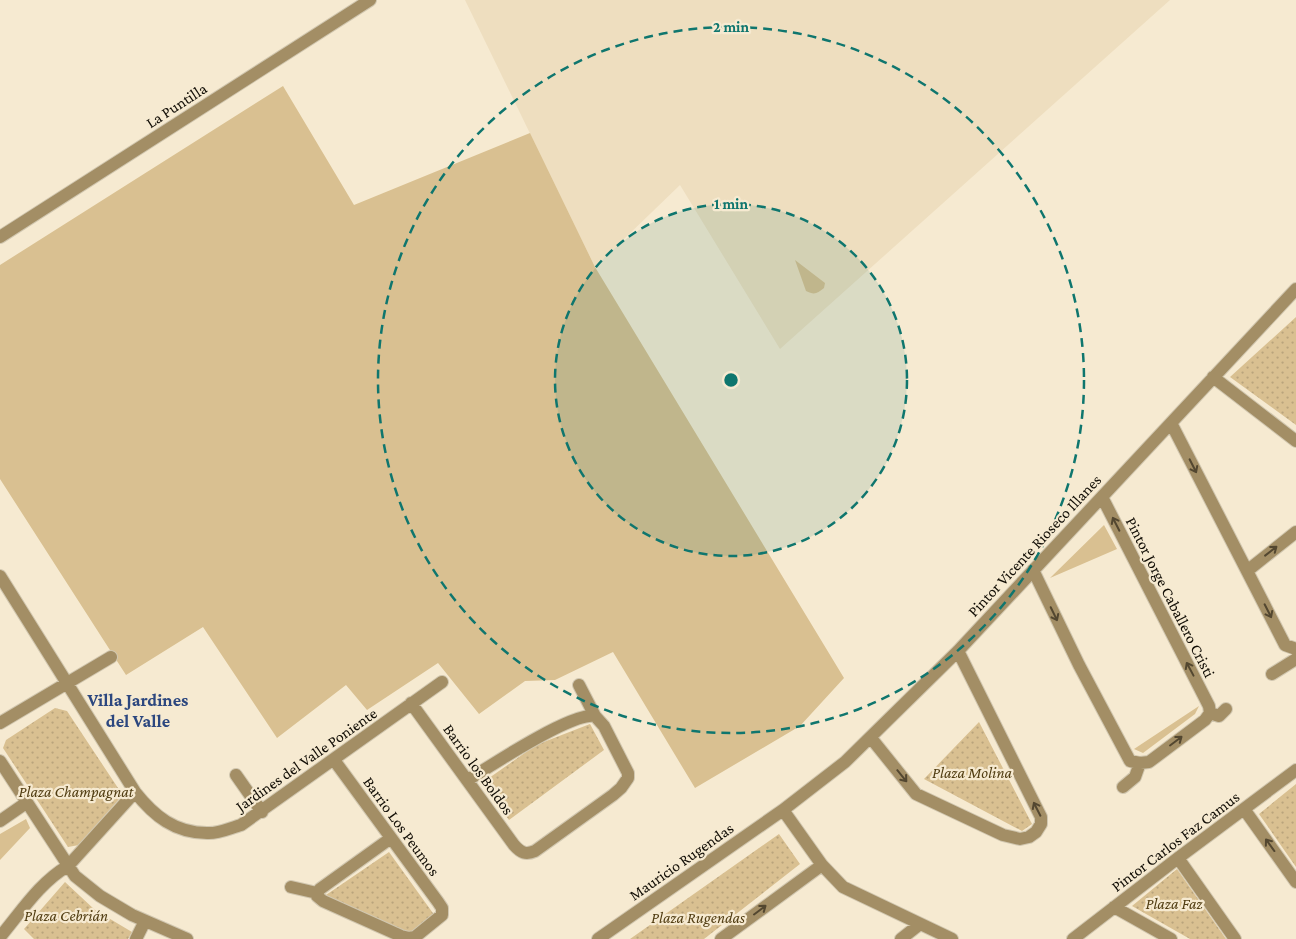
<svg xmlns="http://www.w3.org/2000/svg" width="1296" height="939" font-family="'Crimson Pro',serif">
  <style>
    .built { fill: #eedebf }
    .green { fill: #d9c091 }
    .park { fill: url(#park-dots) }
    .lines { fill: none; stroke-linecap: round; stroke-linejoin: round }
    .minor-casing { stroke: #d1c7b0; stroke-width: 14 }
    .minor { stroke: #a38e65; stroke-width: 12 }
    .oneway { stroke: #534730 }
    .ring { fill: none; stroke: #0f766e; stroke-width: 2.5; stroke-dasharray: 9 6 }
    .labels { text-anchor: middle; stroke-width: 4.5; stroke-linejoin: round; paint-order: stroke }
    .street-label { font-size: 16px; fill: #110d05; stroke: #f6ead1 }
    .park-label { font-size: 16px; font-style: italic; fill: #513d12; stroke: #f6ead1 }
    .neighbourhood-label { font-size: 18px; font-weight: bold; fill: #2c477f; stroke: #f6ead1 }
    .centre { fill: #0f766e; stroke: #f6ead1; stroke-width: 2.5 }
    .ring-label { font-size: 15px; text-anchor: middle; font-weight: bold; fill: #0f766e; stroke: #f6ead1; stroke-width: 4.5; stroke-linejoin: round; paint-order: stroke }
  </style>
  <defs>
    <pattern id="park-dots" width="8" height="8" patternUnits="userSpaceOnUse" patternTransform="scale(1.25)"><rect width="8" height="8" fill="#d9c091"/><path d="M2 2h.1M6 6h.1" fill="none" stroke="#b9a47c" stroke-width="1.8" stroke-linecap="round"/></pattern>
  </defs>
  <rect width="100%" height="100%" fill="#f6ead1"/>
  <path class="built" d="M465 0H1170L780 349 680 185 595 267Z"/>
  <path class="green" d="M283 86 354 205 530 133 595 267 844 678 800 726 695 788 613 652 555 680 525 681 479 714 438 663 367 710 346 685 277 738 203 627 126 675 0 479V265Z
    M795 260 825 283 824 288C817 294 814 295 806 291Z
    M1104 525 1117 549 1050 578Z
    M1199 706 1195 714 1143 753 1134 749Z
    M26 819 30 828 0 860V834Z"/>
  <path class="park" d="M1296 317V425L1230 377Z
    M55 708 67 711 118 788 121 797 79 845 68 847 3 748 6 740Z
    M979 722 1032 824 1022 831 924 779Z
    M590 724 604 750 509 820 482 783 536 745Z
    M1296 784V867L1259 814Z
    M779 834 800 864 704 939H630Z
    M389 852 435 916 409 934 326 895Z
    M1177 869 1226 939H1190L1132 906Z
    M65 882 95 910 132 932 128 939H34L24 929Z"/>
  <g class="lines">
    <g class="minor-casing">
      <path id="minor" d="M0 237 370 0
        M1213 377 1296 441
        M1171 423 1285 645 1296 649
        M1102 497 1209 706 1210 713
        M1033 570 1079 665 1130 761 1140 763 1149 762 1205 720 1210 713
        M1247 571 1296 532
        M0 576 135 792C154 816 175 833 207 833 218 834 230 828 241 825L442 682
        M1272 674 1296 659
        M411 703 514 845C521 853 526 855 535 851L613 795 621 788 628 778V773L604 726 595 716 579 685
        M1210 713 1219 716 1226 709
        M0 723 111 657
        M871 738 916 794 1003 835 1020 839 1029 837 1036 832 1041 824V817L958 651
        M0 761 75 876 100 896 132 915 187 939
        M236 775 262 812
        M468 780C490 766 572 712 595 716
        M1123 787 1135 777 1140 763
        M1244 809 1296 882
        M783 810 822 865 843 887 952 939
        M0 821 26 803
        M1178 858 1235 939
        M291 887 317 893V896L323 901 401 936 409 938 415 937 442 915V908L438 902 334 760
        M317 893 320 889 391 838
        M1114 907 1171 939
        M0 937C21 912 40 882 68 866L135 792
        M136 939 145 921
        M598 939 783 810 845 762 958 651 1296 289
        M721 939 822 865
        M901 939 920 924
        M1073 939 1178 858 1296 770"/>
    </g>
    <use href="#minor" class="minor"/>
  </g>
  <defs><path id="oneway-shaft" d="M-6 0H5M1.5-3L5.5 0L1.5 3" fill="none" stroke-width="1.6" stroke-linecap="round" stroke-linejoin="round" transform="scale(1.25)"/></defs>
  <g class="oneway">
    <use href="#oneway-shaft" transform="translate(1193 466) rotate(63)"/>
    <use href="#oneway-shaft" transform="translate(1116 524) rotate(-117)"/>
    <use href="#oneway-shaft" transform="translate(1271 551) rotate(-38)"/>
    <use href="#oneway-shaft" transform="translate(1268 611) rotate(63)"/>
    <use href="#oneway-shaft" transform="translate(1054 614) rotate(64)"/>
    <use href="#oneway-shaft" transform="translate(1190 669) rotate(-118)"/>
    <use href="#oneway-shaft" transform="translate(1176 741) rotate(-37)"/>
    <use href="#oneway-shaft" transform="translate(902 776) rotate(51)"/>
    <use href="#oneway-shaft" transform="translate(1037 809) rotate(-117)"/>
    <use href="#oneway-shaft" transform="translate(1270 845) rotate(-126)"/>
    <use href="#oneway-shaft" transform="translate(760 910) rotate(-37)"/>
  </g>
  <circle cx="731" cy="380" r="176" fill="#0f766e" fill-opacity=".12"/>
  <g class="ring">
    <circle cx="731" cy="380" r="176"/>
    <circle cx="731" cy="380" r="353"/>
  </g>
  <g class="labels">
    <g class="street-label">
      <text transform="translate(176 105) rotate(-33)" y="6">La Puntilla</text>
      <text transform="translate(1034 545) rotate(-47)" y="6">Pintor Vicente Rioseco Illanes</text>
      <text transform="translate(1171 597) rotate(63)" y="6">Pintor Jorge Caballero Cristi</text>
      <text transform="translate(306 759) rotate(-35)" y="6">Jardines del Valle Poniente</text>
      <text transform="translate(479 769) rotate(54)" y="6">Barrio los Boldos</text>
      <text transform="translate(402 826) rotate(54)" y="6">Barrio Los Peumos</text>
      <text transform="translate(1175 841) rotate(-37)" y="6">Pintor Carlos Faz Camus</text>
      <text transform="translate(681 861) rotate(-35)" y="6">Mauricio Rugendas</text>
    </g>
    <g class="park-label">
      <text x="972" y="778">Plaza Molina</text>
      <text x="76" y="797">Plaza Champagnat</text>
      <text x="1174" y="909">Plaza Faz</text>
      <text x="66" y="921">Plaza Cebrián</text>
      <text x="698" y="923">Plaza Rugendas</text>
    </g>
    <g class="neighbourhood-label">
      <text x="138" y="706">Villa Jardines<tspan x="138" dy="21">del Valle</tspan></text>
    </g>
  </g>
  <circle cx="731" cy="380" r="8" class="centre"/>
  <g class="ring-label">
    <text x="731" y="32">2 min</text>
    <text x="731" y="209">1 min</text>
  </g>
</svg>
